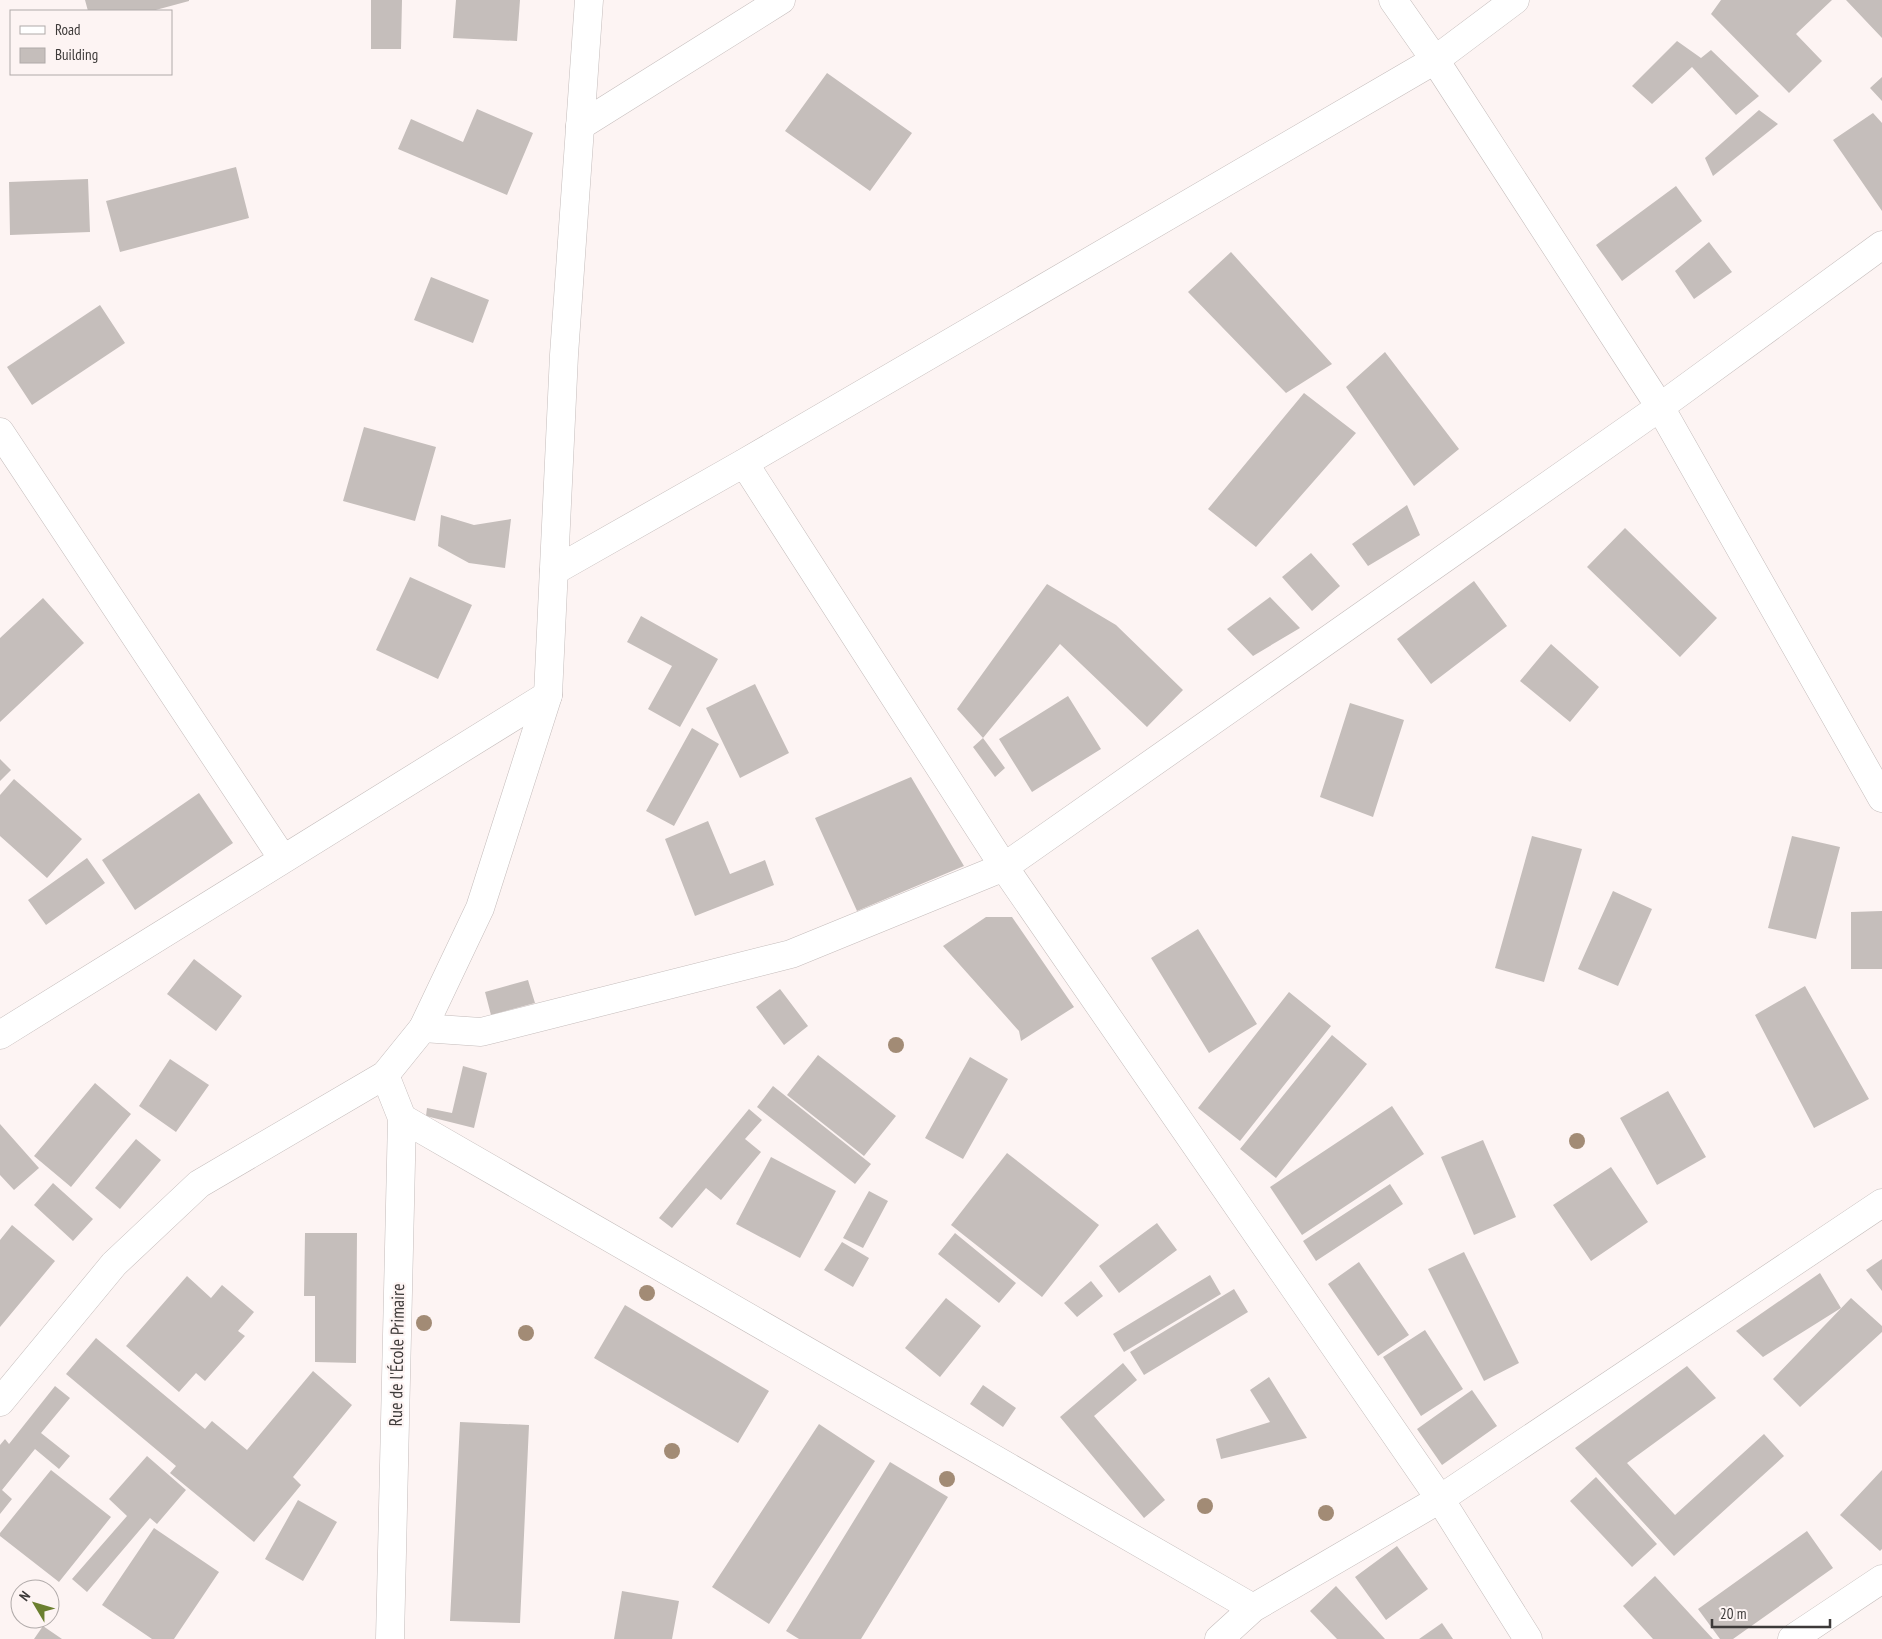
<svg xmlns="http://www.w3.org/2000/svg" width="1882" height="1639" font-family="'PT Sans Narrow',sans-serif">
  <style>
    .building { fill: #c5bebb }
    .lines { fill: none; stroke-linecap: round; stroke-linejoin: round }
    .minor-casing { stroke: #c4bcbb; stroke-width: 29 }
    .secondary-casing { stroke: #c4bcbb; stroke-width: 29 }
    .minor { stroke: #fff; stroke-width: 28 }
    .secondary { stroke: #fff; stroke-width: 28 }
    .tree { fill: #a28b75 }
    .labels { text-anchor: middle; stroke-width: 4.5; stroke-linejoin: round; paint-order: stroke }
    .street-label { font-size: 18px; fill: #3d3a39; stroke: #fdf4f3 }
  </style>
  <rect width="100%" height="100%" fill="#fdf4f3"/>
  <path class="building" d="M85 0H189V1L152 11H88Z
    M371 0H402L401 49H371Z
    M456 0H520L517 41 453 38Z
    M1721 0H1832L1796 34 1822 61 1789 93 1711 14Z
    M1846 0H1882V38Z
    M1677 41 1701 58 1711 50 1759 96 1736 115 1692 67 1652 104 1632 86Z
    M827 73 912 133 870 191 785 131Z
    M1882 77V101L1870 88Z
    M477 109 533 133 507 195 398 149 411 119 463 142Z
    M1759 110 1778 124 1713 176 1705 158Z
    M1873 113 1882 123V211L1833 140Z
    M236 167 249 218 120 252 106 201Z
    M88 179 90 232 10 235 9 182Z
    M1676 186 1702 221 1622 281 1596 245Z
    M1709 242 1732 272 1694 299 1675 271Z
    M1231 252 1332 364 1286 393 1188 292Z
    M431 277 489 300 473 343 414 320Z
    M100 305 125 343 32 405 7 367Z
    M1385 352 1459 449 1414 486 1346 387Z
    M1304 393 1356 433 1256 547 1208 509Z
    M364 427 436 447 415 521 343 501Z
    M1407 505 1420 535 1368 566 1352 544Z
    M441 515 474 525 511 519 505 568 469 563 438 546Z
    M1625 528 1717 618 1680 657 1587 567Z
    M1311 553 1340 586 1312 611 1282 577Z
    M410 577 472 605 438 679 376 650Z
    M1474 581 1507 626 1431 684 1397 639Z
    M1047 584 1116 625 1183 690 1147 727 1060 644 983 738 957 709Z
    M1270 597 1300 628 1253 656 1227 629Z
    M43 598 84 643 0 722V638Z
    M641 616 718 659 680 727 648 709 672 666 627 642Z
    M1551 644 1599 687 1570 722 1520 681Z
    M755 684 789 753 740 778 706 708Z
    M1068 696 1101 749 1032 792 999 739Z
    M1350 703 1404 720 1373 817 1320 797Z
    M692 728 719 744 674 826 646 811Z
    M983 738 1005 768 995 777 973 747Z
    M0 759 11 770 0 781Z
    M911 777 964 866 857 911 815 818Z
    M14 779 82 839 47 878 0 836V795Z
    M199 793 233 843 135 910 102 860Z
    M708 821 730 874 765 860 774 885 695 916 665 839Z
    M1532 836 1582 849 1544 982 1495 968Z
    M1792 836 1840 847 1816 939 1768 928Z
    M87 858 105 883 46 925 28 900Z
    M1613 891 1652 909 1618 986 1578 969Z
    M1882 911V969H1851V912Z
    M986 917H1012L1074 1007 1021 1041 1019 1031 943 946Z
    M1198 929 1257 1024 1209 1053 1151 958Z
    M194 959 242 996 216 1031 167 994Z
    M528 980 535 1003 491 1015 485 992Z
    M1805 986 1869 1099 1814 1128 1755 1015Z
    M780 989 808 1026 784 1045 756 1007Z
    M1289 992 1331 1026 1240 1141 1198 1108Z
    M1332 1035 1367 1064 1276 1178 1240 1149Z
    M818 1055 896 1116 864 1156 787 1095Z
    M970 1057 1008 1079 963 1159 925 1138Z
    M170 1059 209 1085 176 1132 139 1106Z
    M463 1066 487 1073 474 1128 426 1116 427 1108 452 1113Z
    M95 1083 131 1114 71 1187 34 1156Z
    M773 1086 871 1164 855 1184 757 1107Z
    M1668 1091 1706 1157 1657 1185 1620 1118Z
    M1392 1106 1424 1154 1302 1235 1270 1187Z
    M749 1109 762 1120 745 1139 761 1152 721 1200 706 1188 672 1228 659 1218Z
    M0 1124 39 1168 14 1190 0 1175Z
    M136 1139 161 1160 120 1209 95 1188Z
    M1483 1140 1516 1217 1474 1235 1441 1157Z
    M1007 1153 1099 1225 1042 1297 951 1225Z
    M771 1157 836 1191 800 1258 736 1224Z
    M1611 1167 1648 1222 1591 1261 1553 1205Z
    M53 1183 93 1219 73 1241 34 1205Z
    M1390 1184 1403 1204 1316 1261 1303 1241Z
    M869 1191 888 1201 863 1248 843 1238Z
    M1157 1223 1177 1250 1119 1293 1099 1266Z
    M12 1225 55 1261 0 1327V1240Z
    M305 1233H357L356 1363 315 1362V1296H304Z
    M955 1233 1016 1283 999 1303 938 1254Z
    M842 1242 869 1258 853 1287 824 1270Z
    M1464 1252 1519 1363 1484 1381 1428 1269Z
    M1882 1259V1291L1866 1270Z
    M1359 1262 1409 1335 1378 1356 1328 1284Z
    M1820 1273 1841 1308 1763 1357 1736 1331Z
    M1210 1275 1221 1294 1124 1352 1113 1334Z
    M187 1276 211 1298 222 1285 254 1312 238 1331 245 1336 205 1381 196 1373 179 1392 126 1346Z
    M1091 1281 1103 1296 1077 1317 1064 1303Z
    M1234 1289 1248 1312 1144 1375 1130 1352Z
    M946 1298 981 1326 940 1377 905 1348Z
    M1851 1298 1882 1326V1332L1800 1407 1773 1379Z
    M625 1305 769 1391 738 1443 594 1358Z
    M1425 1330 1463 1389 1421 1416 1383 1357Z
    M96 1338 205 1429 212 1421 247 1450 313 1371 352 1405 293 1477 301 1485 254 1542 170 1473 176 1466 66 1374Z
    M1123 1363 1137 1380 1094 1416 1165 1500 1144 1518 1060 1417Z
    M1687 1366 1716 1398 1627 1463 1675 1515 1764 1434 1784 1456 1674 1556 1575 1448Z
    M1269 1377 1307 1438 1221 1459 1216 1439 1270 1422 1250 1390Z
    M983 1385 1016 1408 1003 1427 970 1404Z
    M55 1386 70 1398 41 1433 70 1456 59 1469 35 1449 2 1490 12 1499 0 1514V1445L5 1439 9 1444Z
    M1472 1390 1497 1426 1442 1465 1417 1429Z
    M460 1422 529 1425 520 1623 450 1621Z
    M819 1424 875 1461 769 1624 712 1587Z
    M147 1456 186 1490 157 1524 150 1518 87 1592 72 1579 127 1516 109 1499Z
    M890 1462 948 1497 861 1639H799L786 1631Z
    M51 1470 111 1517 59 1582 0 1536V1533Z
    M1882 1470V1549L1880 1551 1840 1515Z
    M1596 1477 1657 1544 1632 1567 1570 1501Z
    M298 1500 337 1522 303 1581 265 1559Z
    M154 1528 219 1572 174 1639H152L102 1605Z
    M1807 1531 1833 1568 1733 1639H1720L1698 1609Z
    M1397 1546 1428 1589 1386 1620 1355 1577Z
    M1655 1576 1713 1639H1653L1623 1606Z
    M1336 1586 1385 1639H1337L1310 1611Z
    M622 1591 679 1601 672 1639H614Z
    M1442 1623 1453 1639H1419Z
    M43 1626 62 1639H34Z"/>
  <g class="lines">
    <g class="minor-casing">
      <path id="minor" d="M1393 0 1435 60 1660 407 1882 798
        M580 126 781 0
        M0 432 283 859
        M744 463 1004 867 1440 1499 1528 1639
        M554 571 744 463 1435 60 1515 0
        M423 1028 481 1032 791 954 1004 867 1660 407 1882 245
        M0 1035 548 695
        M385 1075 402 1118 390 1639
        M402 1118 1253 1608
        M1219 1639 1253 1608 1440 1499 1882 1203
        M1792 1639 1882 1579"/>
    </g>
    <g class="secondary-casing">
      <path id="secondary" d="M0 1402 114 1264 199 1184 385 1075 423 1028 480 908 548 695 564 355 589 0"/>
    </g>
    <use href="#minor" class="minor"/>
    <use href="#secondary" class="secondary"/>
  </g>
  <g class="tree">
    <circle cx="896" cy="1045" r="8"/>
    <circle cx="1577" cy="1141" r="8"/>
    <circle cx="647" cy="1293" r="8"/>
    <circle cx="424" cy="1323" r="8"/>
    <circle cx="526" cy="1333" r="8"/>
    <circle cx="672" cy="1451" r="8"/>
    <circle cx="947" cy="1479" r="8"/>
    <circle cx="1205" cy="1506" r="8"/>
    <circle cx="1326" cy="1513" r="8"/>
  </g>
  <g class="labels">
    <g class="street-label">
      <text transform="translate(397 1355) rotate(-89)" y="6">Rue de l'École Primaire</text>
    </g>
  </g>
  <rect x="10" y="10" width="162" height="65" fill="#fdf4f3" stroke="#b0aaa9"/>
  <rect x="20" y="26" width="25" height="8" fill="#ffffff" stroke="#b0aaa9"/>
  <text x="55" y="35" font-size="15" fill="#3d3a39">Road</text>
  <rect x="20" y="48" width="25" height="15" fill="#c5bebb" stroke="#b0aaa9"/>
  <text x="55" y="60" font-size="15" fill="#3d3a39">Building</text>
  <g transform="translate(35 1604) rotate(308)"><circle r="24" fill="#fdf4f3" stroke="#b0aaa9"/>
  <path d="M0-4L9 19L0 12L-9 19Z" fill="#6b7f2f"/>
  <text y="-8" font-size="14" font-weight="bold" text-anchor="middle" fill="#3d3a39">N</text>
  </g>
  <path d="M1712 1619v8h118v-8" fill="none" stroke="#3d3a39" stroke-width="2.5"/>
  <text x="1720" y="1619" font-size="15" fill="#3d3a39" stroke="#fdf4f3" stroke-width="4" paint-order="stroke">20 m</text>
</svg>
